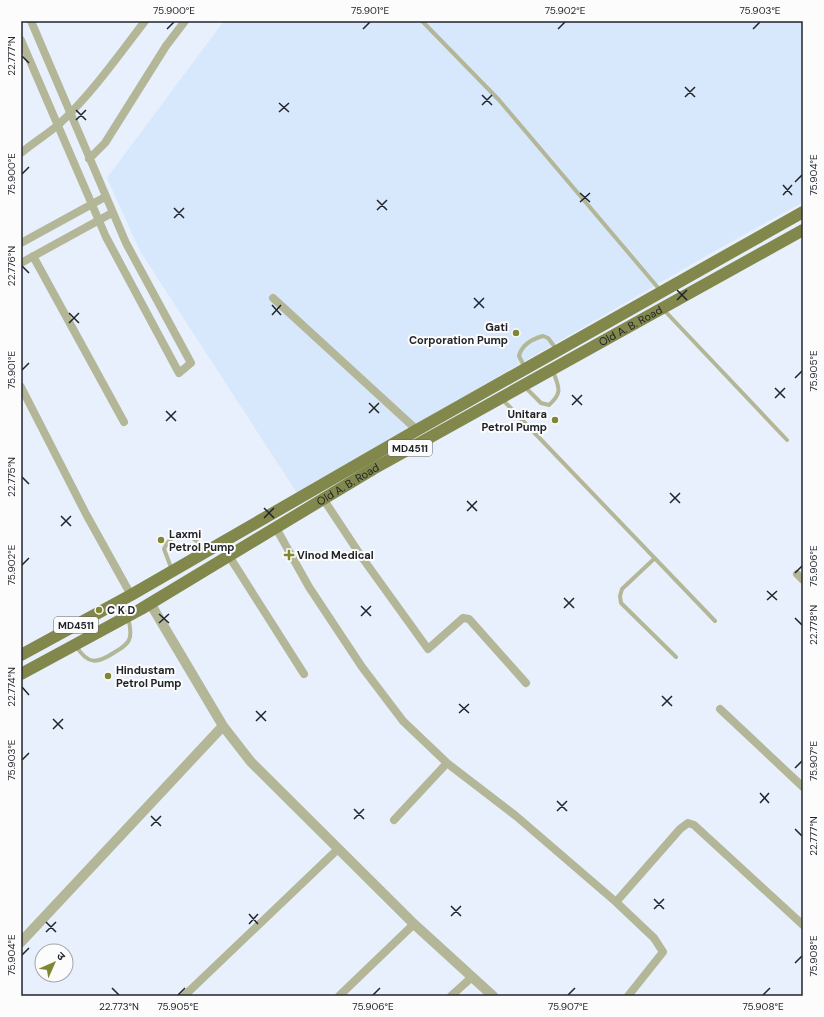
<svg xmlns="http://www.w3.org/2000/svg" width="824" height="1017" font-family="'DM Sans','Noto Sans Devanagari',sans-serif">
  <style>
    .built { fill: #d7e7fc }
    .lines { fill: none; stroke-linecap: round; stroke-linejoin: round }
    .service { stroke: #b3b797; stroke-width: 4 }
    .minor { stroke: #b3b797; stroke-width: 8 }
    .tertiary { stroke: #b3b797; stroke-width: 10 }
    .primary { stroke: #82874b; stroke-width: 12 }
    .ticks { fill: none; stroke: #21252b; stroke-width: 1.5 }
    .poi-dot { fill: #818631; stroke: #fcfcfc; stroke-width: 1.5 }
    .labels { text-anchor: middle; stroke-width: 4; stroke-linejoin: round; paint-order: stroke }
    .shield { fill: #fcfcfc; stroke: #63666a; stroke-width: 1 }
    .shield-label { font-size: 10px; font-weight: bold; fill: #21252b }
    .street-label { font-size: 11px; fill: #21252b; stroke: #fcfcfc }
    .poi-label { font-size: 11px; font-weight: bold; fill: #21252b; stroke: #fcfcfc; text-anchor: start }
    .neatline { fill: none; stroke: #21252b; stroke-width: 1.5 }
    .ticks-label { font-size: 10px; text-anchor: middle; fill: #21252b }
  </style>
  <rect width="100%" height="100%" fill="#e7f0fc"/>
  <path class="built" d="M224 21H803V202L711 253 297 493 140 251 107 178Z"/>
  <g class="lines">
    <path class="service" d="M422 21 499 100 660 290
      M663 309 787 440
      M525 368 519 356C522 344 532 339 543 336L548 338 557 350
      M525 387 541 403 549 405C563 392 559 388 553 371
      M502 399 715 621
      M655 558 622 589 620 596 621 603 676 657
      M172 570 164 549C174 527 195 533 204 552
      M76 646C88 665 97 664 115 652 120 649 126 646 129 640 132 633 130 625 128 618"/>
    <path class="minor" d="M21 40 106 237 179 373 191 363 126 243 31 21
      M21 153C33 143 46 135 58 125 90 96 119 55 145 21
      M89 159 105 143 166 46 185 21
      M21 243 105 197
      M33 256 124 422
      M21 263 112 213
      M273 298 417 430
      M21 387 86 514 131 595
      M324 500 361 556 428 649 463 618 469 619 526 683
      M276 528 309 587 362 667 403 721 447 763 516 816 616 902 654 938 663 952 628 996
      M229 556 304 674
      M797 574 803 580
      M720 709 803 787
      M394 820 447 763
      M616 902 680 829 688 823 694 825 803 925
      M184 996 338 849
      M339 996 414 924
      M451 996 472 977"/>
    <path class="tertiary" d="M150 603 223 726 251 762 414 924 493 996
      M21 942 223 726"/>
    <g class="primary">
      <path d="M21 655 131 595 417 430 803 212"/>
      <path id="s1" d="M21 674 141 609 373 469 803 230"/>
    </g>
  </g>
  <path class="ticks" d="M167 29 174 22M363 29 370 22M558 29 565 22M753 29 760 22M22 56 29 63M685 87 695 97M482 95 492 105M685 97 695 87M279 103 289 112M482 105 492 95M76 110 86 120M279 112 289 103M76 120 86 110M22 174 29 167M795 182 802 175M783 185 792 195M580 193 590 202M783 195 792 185M377 200 387 210M580 202 590 193M174 208 184 218M377 210 387 200M174 218 184 208M22 266 29 273M677 290 687 300M474 298 484 308M677 300 687 290M272 305 281 315M474 308 484 298M69 313 79 323M272 315 281 305M69 323 79 313M22 370 29 363M795 378 802 371M775 388 785 398M572 395 582 405M775 398 785 388M369 403 379 413M572 405 582 395M166 411 176 421M369 413 379 403M166 421 176 411M22 477 29 484M670 493 680 503M467 501 477 511M670 503 680 493M264 508 274 518M467 511 477 501M61 516 71 526M264 518 274 508M61 526 71 516M22 565 29 558M795 573 802 566M767 591 777 600M564 598 574 608M767 600 777 591M361 606 371 616M564 608 574 598M159 614 169 623M361 616 371 606M795 618 802 625M159 623 169 614M22 687 29 695M662 696 672 706M459 704 469 713M662 706 672 696M256 711 266 721M459 713 469 704M53 719 63 729M256 721 266 711M53 729 63 719M22 760 29 753M795 768 802 761M760 793 769 803M557 801 567 811M760 803 769 793M354 809 364 819M557 811 567 801M151 816 161 826M354 819 364 809M151 826 161 816M795 829 802 836M654 899 664 909M451 906 461 916M654 909 664 899M249 914 258 924M451 916 461 906M46 922 56 932M249 924 258 914M46 932 56 922M22 955 29 948M795 963 802 956M112 988 119 995M178 995 185 988M373 995 380 988M568 995 575 988M763 995 770 988"/>
  <g class="poi-dot">
    <circle cx="516" cy="333" r="4"/>
    <circle cx="555" cy="420" r="4"/>
    <circle cx="161" cy="540" r="4"/>
    <path d="M287 549h4v4h4v4h-4v4h-4v-4h-4v-4h4z"/>
    <circle cx="99" cy="610" r="4"/>
    <circle cx="108" cy="676" r="4"/>
  </g>
  <g class="labels">
    <g class="shield">
      <rect x="388" y="440" width="44" height="16" rx="3"/>
      <rect x="54" y="617" width="44" height="16" rx="3"/>
    </g>
    <g class="shield-label">
      <text x="410" y="452">MD4511</text>
      <text x="76" y="629">MD4511</text>
    </g>
    <g class="street-label">
      <text dy="4" stroke="none"><textPath href="#s1" startOffset="702">Old A. B. Road</textPath></text>
      <text dy="4" stroke="none"><textPath href="#s1" startOffset="378">Old A. B. Road</textPath></text>
    </g>
    <g class="poi-label">
      <text x="508" y="331" text-anchor="end">Gati<tspan x="508" dy="13">Corporation Pump</tspan></text>
      <text x="547" y="418" text-anchor="end">Unitara<tspan x="547" dy="13">Petrol Pump</tspan></text>
      <text x="169" y="538">Laxmi<tspan x="169" dy="13">Petrol Pump</tspan></text>
      <text x="297" y="559">Vinod Medical</text>
      <text x="107" y="614">C K D</text>
      <text x="116" y="674">Hindustam<tspan x="116" dy="13">Petrol Pump</tspan></text>
    </g>
  </g>
  <rect width="824" height="1017" fill="none" stroke="#fcfcfc" stroke-width="44"/>
  <g transform="translate(54 963) rotate(45)"><circle r="19" fill="#fcfcfc" stroke="#a4a6a8"/>
  <path d="M0-3L7 15L0 10L-7 15Z" fill="#818631"/>
  <text y="-6" font-size="11" font-weight="bold" text-anchor="middle" fill="#21252b">उ</text>
  </g>
  <rect x="22" y="22" width="780" height="973" class="neatline"/>
  <g class="ticks-label">
    <text x="174" y="14">75.900°E</text>
    <text x="370" y="14">75.901°E</text>
    <text x="565" y="14">75.902°E</text>
    <text x="760" y="14">75.903°E</text>
    <text transform="translate(11 56) rotate(-90)" y="4">22.777°N</text>
    <text transform="translate(11 174) rotate(-90)" y="4">75.900°E</text>
    <text transform="translate(813 175) rotate(-90)" y="4">75.904°E</text>
    <text transform="translate(11 266) rotate(-90)" y="4">22.776°N</text>
    <text transform="translate(11 370) rotate(-90)" y="4">75.901°E</text>
    <text transform="translate(813 371) rotate(-90)" y="4">75.905°E</text>
    <text transform="translate(11 477) rotate(-90)" y="4">22.775°N</text>
    <text transform="translate(11 565) rotate(-90)" y="4">75.902°E</text>
    <text transform="translate(813 566) rotate(-90)" y="4">75.906°E</text>
    <text transform="translate(813 625) rotate(-90)" y="4">22.778°N</text>
    <text transform="translate(11 687) rotate(-90)" y="4">22.774°N</text>
    <text transform="translate(11 760) rotate(-90)" y="4">75.903°E</text>
    <text transform="translate(813 761) rotate(-90)" y="4">75.907°E</text>
    <text transform="translate(813 836) rotate(-90)" y="4">22.777°N</text>
    <text transform="translate(11 955) rotate(-90)" y="4">75.904°E</text>
    <text transform="translate(813 956) rotate(-90)" y="4">75.908°E</text>
    <text x="119" y="1010">22.773°N</text>
    <text x="178" y="1010">75.905°E</text>
    <text x="373" y="1010">75.906°E</text>
    <text x="568" y="1010">75.907°E</text>
    <text x="763" y="1010">75.908°E</text>
  </g>
</svg>
